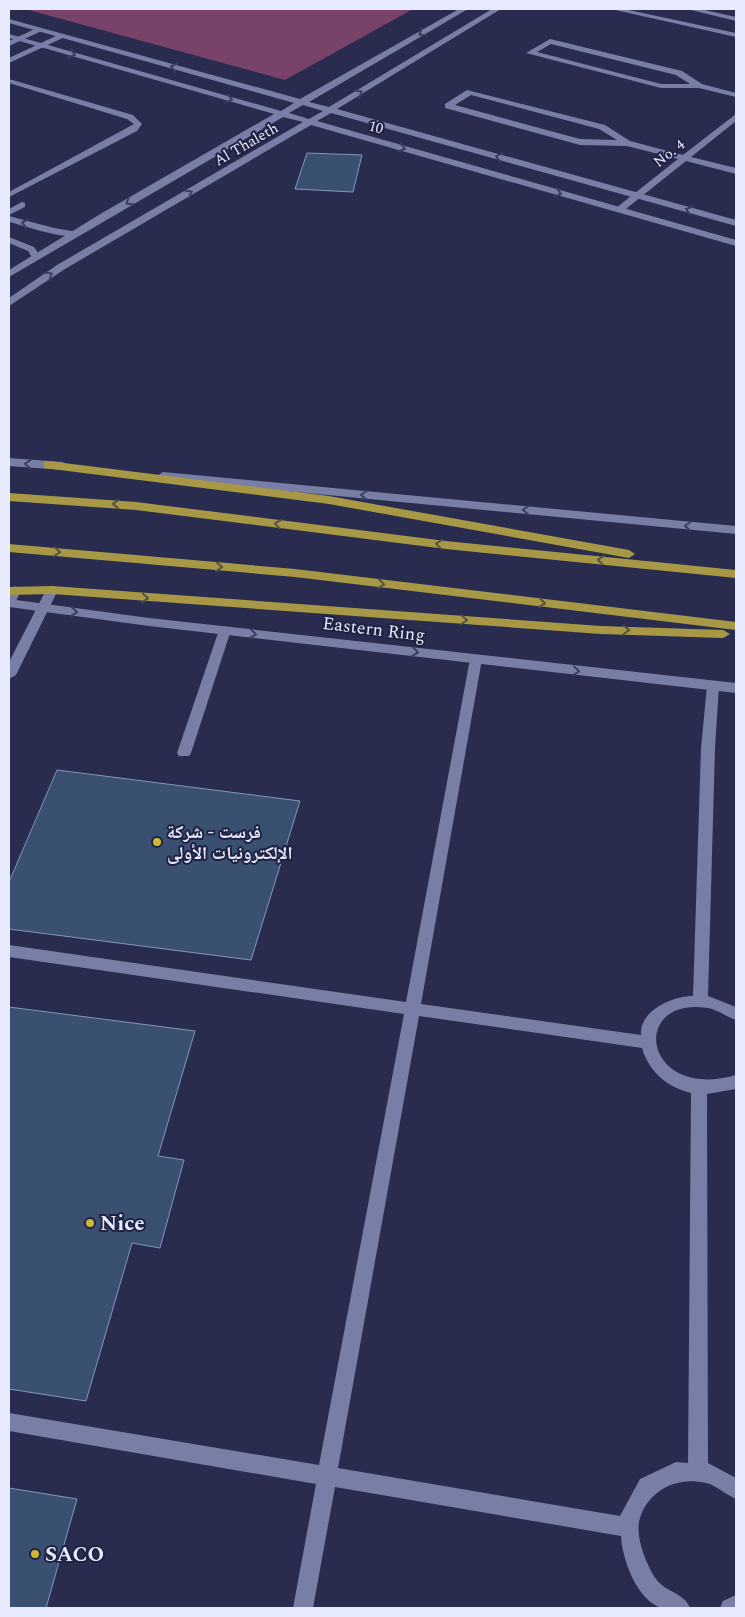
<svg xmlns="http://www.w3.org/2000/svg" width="745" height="1617" font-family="Spectral,'Noto Naskh Arabic',serif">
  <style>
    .green { fill: #794269 }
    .building { fill: #3a5071; stroke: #8098bd }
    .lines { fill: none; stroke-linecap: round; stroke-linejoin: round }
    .lane { fill: #797ea6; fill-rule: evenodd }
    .street { fill: #797ea6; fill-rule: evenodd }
    .secondary { fill: #797ea6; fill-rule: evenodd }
    .highway { fill: #a79846; fill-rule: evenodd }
    .oneway { stroke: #3b3e61 }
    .oneway2 { stroke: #565144 }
    .poi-dot { fill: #cfb837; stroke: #202243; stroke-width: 2 }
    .labels { text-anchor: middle; stroke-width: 4; stroke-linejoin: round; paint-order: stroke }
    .far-street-label { font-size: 15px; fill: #e8eafd; stroke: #202243 }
    .street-label { font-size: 18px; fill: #e8eafd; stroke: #202243 }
    .poi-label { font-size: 18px; font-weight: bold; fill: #e8eafd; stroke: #202243; text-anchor: start }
    .near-poi-label { font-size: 21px; font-weight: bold; fill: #e8eafd; stroke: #202243; text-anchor: start }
  </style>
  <rect width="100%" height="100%" fill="#292c4e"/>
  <path class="green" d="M25 9H413L285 80Z"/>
  <path class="building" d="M307 153 362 155 353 192 295 189Z
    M57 770 300 801 251 960 9 929V882Z
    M9 1007 195 1031 158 1156 184 1160 160 1248 132 1243 86 1401 9 1389Z
    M9 1488 77 1499 46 1608H9Z"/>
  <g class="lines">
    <path class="lane" d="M37 28 44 30 9 46V41Z
      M60 34 67 36 9 63V58Z
      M9 79 133 115 142 124 137 131 9 197V192L134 124 127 119 9 83Z
      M22 202 25 203V207L9 215V209Z
      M9 216 54 228 78 232 79 234C69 242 23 225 9 222Z
      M9 237 34 247 41 257 33 259 28 251 9 243Z
      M225 626 231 630 191 753 189 756H179L177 753 219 630Z
      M476 655 482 659 421 1004 641 1035C639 1011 672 996 693 996L701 748 707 686 713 682 719 686 715 748 708 996 736 1007V1020C727 1017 718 1010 708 1008 628 996 643 1102 736 1075V1089L707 1094 708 1463 736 1478V1499C726 1495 716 1485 706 1483 677 1476 649 1490 640 1518 634 1535 647 1566 656 1579 665 1592 685 1593 690 1608 682 1608 670 1611 662 1608 637 1601 622 1559 621 1536L335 1487 313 1608H293L316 1484 9 1431V1413L319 1465 404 1014 9 957V945L406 1002 470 659ZM419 1016 642 1048C649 1072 667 1087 691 1093L688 1463 676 1462 640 1479 620 1516 338 1468Z
      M736 1595V1608H720L723 1601Z"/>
    <path class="street" d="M611 9H624L736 33V37Z
      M687 9H700L736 17V21Z
      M550 39 682 71 702 84 736 93V97L699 88H661L526 53ZM551 44 676 75 690 84H661L537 52Z
      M467 90 605 125 630 141 683 155 736 114V121L691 157 736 168V174L686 161 622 212H616V208L678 159 627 146 580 145 445 108V104ZM471 95 599 129 617 140 580 139 455 105Z
      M15 586 21 590 14 606 9 607V590Z
      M52 586 58 590 16 675 9 679V662L46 590Z"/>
    <path class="secondary" d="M459 9H468L309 102 329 107 492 9H501L337 109 736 220V226L331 113 317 121 736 240V246L311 125 65 269 9 306V298L57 265 303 122 283 117 9 277V270L102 213 274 114 9 38V34L281 111 294 103 9 23V19L300 99ZM303 105 323 111 309 119 289 113Z
      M9 458 63 462 69 466 63 470 9 466Z
      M163 472 736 526V534L159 479 157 476Z
      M9 599 149 618 736 683V693L149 626 9 607Z"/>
    <path class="highway" d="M48 461 329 496 629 550 635 554 629 558 329 504 44 468V462Z
      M9 493 136 502 446 541 736 570V578L446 549 136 510 9 501Z
      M9 544 295 569 736 622V630L295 577 9 552Z
      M52 586 601 626 723 630 730 634 723 638 601 634 52 594 9 595V587Z"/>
  </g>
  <defs><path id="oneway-chevron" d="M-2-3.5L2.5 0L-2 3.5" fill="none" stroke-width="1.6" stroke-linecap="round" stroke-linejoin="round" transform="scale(1.25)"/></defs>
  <g class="oneway">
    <use href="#oneway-chevron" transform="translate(422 33) rotate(150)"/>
    <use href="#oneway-chevron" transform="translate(72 54) rotate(16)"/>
    <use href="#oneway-chevron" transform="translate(174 67) rotate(-164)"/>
    <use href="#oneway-chevron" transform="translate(359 93) rotate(-31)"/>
    <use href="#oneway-chevron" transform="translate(229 99) rotate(16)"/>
    <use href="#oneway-chevron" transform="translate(402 148) rotate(16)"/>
    <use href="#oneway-chevron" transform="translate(499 157) rotate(-164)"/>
    <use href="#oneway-chevron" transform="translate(189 193) rotate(-30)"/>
    <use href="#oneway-chevron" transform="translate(558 193) rotate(16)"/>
    <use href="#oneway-chevron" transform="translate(129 202) rotate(150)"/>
    <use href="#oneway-chevron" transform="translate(689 210) rotate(-164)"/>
    <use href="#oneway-chevron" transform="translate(25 223) rotate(-163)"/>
    <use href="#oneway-chevron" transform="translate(49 275) rotate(-35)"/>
    <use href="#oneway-chevron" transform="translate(28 464) rotate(-176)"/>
    <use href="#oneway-chevron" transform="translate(364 495) rotate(-175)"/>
    <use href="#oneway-chevron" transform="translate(526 510) rotate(-175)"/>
    <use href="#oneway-chevron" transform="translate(688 526) rotate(-175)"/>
    <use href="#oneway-chevron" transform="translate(74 612) rotate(8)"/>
    <use href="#oneway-chevron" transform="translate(253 634) rotate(7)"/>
    <use href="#oneway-chevron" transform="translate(415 652) rotate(7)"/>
    <use href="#oneway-chevron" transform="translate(576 671) rotate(6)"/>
  </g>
  <g class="oneway2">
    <use href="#oneway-chevron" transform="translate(116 504) rotate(-176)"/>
    <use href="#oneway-chevron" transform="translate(278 524) rotate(-173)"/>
    <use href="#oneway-chevron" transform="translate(439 544) rotate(-173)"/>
    <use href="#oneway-chevron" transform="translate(57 552) rotate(5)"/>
    <use href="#oneway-chevron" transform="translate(601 560) rotate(-174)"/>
    <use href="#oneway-chevron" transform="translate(219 567) rotate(5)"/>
    <use href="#oneway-chevron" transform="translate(381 584) rotate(7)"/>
    <use href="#oneway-chevron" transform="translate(145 598) rotate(5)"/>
    <use href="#oneway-chevron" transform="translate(542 603) rotate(7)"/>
    <use href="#oneway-chevron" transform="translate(464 620) rotate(4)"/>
    <use href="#oneway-chevron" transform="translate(626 630) rotate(2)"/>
  </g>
  <g class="poi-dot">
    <circle cx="157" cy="842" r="5"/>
    <circle cx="90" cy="1223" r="5"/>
    <circle cx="35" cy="1554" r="5"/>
  </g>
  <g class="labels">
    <g class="far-street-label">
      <text transform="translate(376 127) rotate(16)" y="5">10</text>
      <text transform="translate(246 144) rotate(-30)" y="5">Al Thaleth</text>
      <text transform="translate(669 153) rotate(-38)" y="5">No. 4</text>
    </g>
    <g class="street-label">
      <text transform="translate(374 629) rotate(7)" y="6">Eastern Ring</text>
    </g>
    <g class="poi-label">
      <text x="167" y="838">فرست - شركة<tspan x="167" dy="21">الإلكترونيات الأولى</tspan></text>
    </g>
    <g class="near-poi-label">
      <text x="100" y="1230">Nice</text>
      <text x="45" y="1561">SACO</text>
    </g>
  </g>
  <rect width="745" height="1617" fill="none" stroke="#e8eafd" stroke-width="20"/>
</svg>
